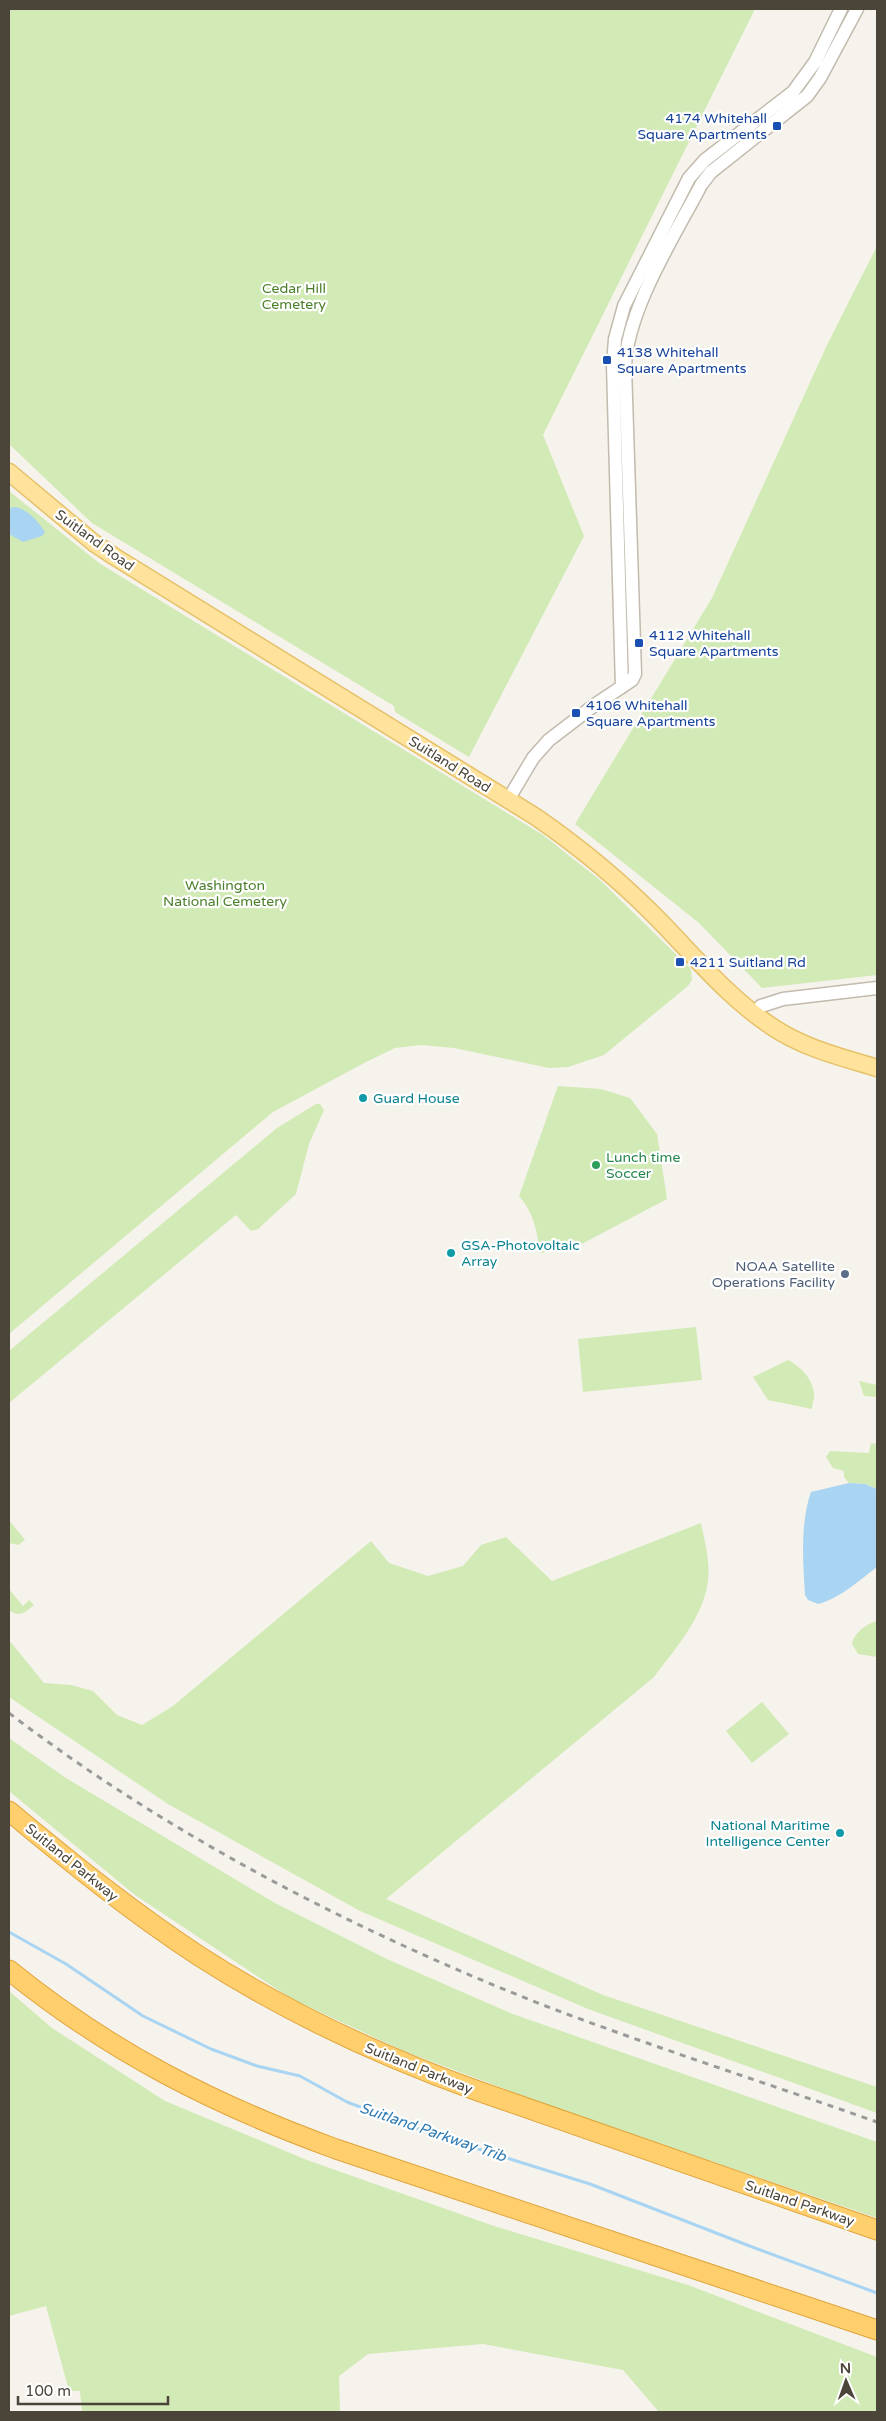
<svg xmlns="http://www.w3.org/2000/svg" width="886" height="2421" font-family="'Varela Round',sans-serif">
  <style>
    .green { fill: #d2eab5 }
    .water { fill: #a9d4f2 }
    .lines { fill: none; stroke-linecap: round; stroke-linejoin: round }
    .stream { stroke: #a9d4f2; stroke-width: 3 }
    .minor-casing { stroke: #c2bbae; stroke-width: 15 }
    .major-casing { stroke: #e6c16a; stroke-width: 19 }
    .highway-casing { stroke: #e0a43c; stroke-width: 21 }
    .minor { stroke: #fff; stroke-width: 12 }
    .major { stroke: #ffe39c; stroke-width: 16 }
    .highway { stroke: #ffcf6e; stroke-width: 19 }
    .rail { stroke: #9a9a9a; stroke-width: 3; stroke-dasharray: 6 6; stroke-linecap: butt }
    .transit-dot { fill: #1a4fb4; stroke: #fff; stroke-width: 2 }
    .culture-dot { fill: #0f9aa8; stroke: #fff; stroke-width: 2 }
    .leisure-dot { fill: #2e9e5b; stroke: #fff; stroke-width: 2 }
    .service-dot { fill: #5c6f8a; stroke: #fff; stroke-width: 2 }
    .labels { text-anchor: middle; stroke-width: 4.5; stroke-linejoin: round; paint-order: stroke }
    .transit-label { font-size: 14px; fill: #164399; stroke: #fff; text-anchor: start }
    .park-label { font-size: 14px; fill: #4a7f2a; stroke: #fff }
    .street-label { font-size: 14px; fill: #4b4439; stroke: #fff }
    .culture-label { font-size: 14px; fill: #0d838f; stroke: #fff; text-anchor: start }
    .leisure-label { font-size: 14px; fill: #27864d; stroke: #fff; text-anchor: start }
    .service-label { font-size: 14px; fill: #4e5e75; stroke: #fff; text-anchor: end }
    .water-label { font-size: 15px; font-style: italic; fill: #2e7ab2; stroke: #fff }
  </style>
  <rect width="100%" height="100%" fill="#f6f3ec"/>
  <path class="green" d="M9 9H755L543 435 584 536 469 757 395 712 394 706 92 523 9 444Z
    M877 246V975L762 988 699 923 575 824 712 598 827 345Z
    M9 491 99 563 543 835 600 880 691 969 692 980 688 986 604 1055 568 1067 549 1068 454 1048 421 1045 395 1048 366 1062 273 1112 9 1334Z
    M558 1086 601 1089 630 1098 657 1134 667 1199 576 1247 540 1253C537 1231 534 1213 519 1196Z
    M316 1104H320L324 1110 309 1144 296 1194 258 1229 251 1231 236 1215 9 1403V1351L277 1128Z
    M696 1327 702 1380 583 1392 578 1339Z
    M788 1360C801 1367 812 1378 814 1393 815 1398 812 1403 812 1409L768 1400 753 1377Z
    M859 1381 877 1385V1397L864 1396Z
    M871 1443 877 1444V1489L865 1484 849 1483 844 1477V1471L833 1468 826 1457 830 1451 869 1453Z
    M9 1520 25 1540 18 1545 9 1543Z
    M701 1523C705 1542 710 1561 708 1580 704 1617 675 1649 654 1677L386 1899 603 1995 877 2087V2113L588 2009 360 1911 168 1804 9 1697V1640L44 1683 71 1685 93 1691 117 1715 142 1725 173 1706 371 1541 389 1563 428 1576 463 1566 481 1545 506 1537 552 1581Z
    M9 1589 23 1606 29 1600 34 1605C25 1613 19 1618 9 1610Z
    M877 1621V1657L858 1654 852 1644C853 1634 867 1623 877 1621Z
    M762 1702 789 1734 752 1763 726 1731Z
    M9 1738 66 1778 275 1903 389 1960 513 2014 877 2142V2218L539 2102 401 2050 290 1998 135 1895 9 1791Z
    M9 1991 52 2028 165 2101 307 2160 494 2226 688 2285 877 2357V2412H659L623 2370 483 2344 368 2354 339 2376 340 2412H82L80 2391H69L46 2306 9 2316Z"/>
  <path class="water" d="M13 507C26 507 38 521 45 532L42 536 23 542 9 534V509Z
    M849 1483 865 1484 877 1489V1567C860 1580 839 1599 818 1604L808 1600 805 1595C803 1562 800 1523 811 1492Z"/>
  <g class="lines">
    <path class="stream" d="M9 1932 66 1964 143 2016 211 2049 257 2066 300 2076 347 2102 440 2137 590 2184 747 2245 877 2293"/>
    <g class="minor-casing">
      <path id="minor" d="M622 687 613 365 615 339 624 306 689 178 705 160 793 92 815 62 841 9
        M508 800 533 758 549 740 596 704 632 680 635 674 625 367C627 309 674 237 701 185L711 172 807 96 820 78 857 9
        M754 1014 761 1006 783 999 877 988"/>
    </g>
    <g class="major-casing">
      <path id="major" d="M9 472 94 543 115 557 536 817C578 846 616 877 653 914 691 952 726 996 771 1026 803 1048 841 1057 877 1068"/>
    </g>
    <g class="highway-casing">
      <path id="highway" d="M9 1811C70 1862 132 1912 199 1956 286 2012 380 2056 478 2091L877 2230
        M9 1970C110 2052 215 2105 336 2149L877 2330"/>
    </g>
    <use href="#minor" class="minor"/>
    <use href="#major" class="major"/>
    <use href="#highway" class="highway"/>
    <path class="rail" d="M9 1713C170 1836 355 1931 543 2005 653 2047 766 2083 877 2122"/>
  </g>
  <g class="transit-dot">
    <rect x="772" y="121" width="10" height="10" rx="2.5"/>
    <rect x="602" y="355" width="10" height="10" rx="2.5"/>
    <rect x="634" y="638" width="10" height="10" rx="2.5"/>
    <rect x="571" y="708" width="10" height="10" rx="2.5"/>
    <rect x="675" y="957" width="10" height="10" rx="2.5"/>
  </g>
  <g class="culture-dot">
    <circle cx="363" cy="1098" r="5"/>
    <circle cx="451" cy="1253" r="5"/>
    <circle cx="840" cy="1833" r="5"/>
  </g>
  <circle class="leisure-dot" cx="596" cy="1165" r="5"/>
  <circle class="service-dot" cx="845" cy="1274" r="5"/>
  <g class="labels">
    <g class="transit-label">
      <text x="767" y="123" text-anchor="end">4174 Whitehall<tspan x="767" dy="16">Square Apartments</tspan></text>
      <text x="617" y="357">4138 Whitehall<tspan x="617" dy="16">Square Apartments</tspan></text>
      <text x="649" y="640">4112 Whitehall<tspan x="649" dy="16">Square Apartments</tspan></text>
      <text x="586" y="710">4106 Whitehall<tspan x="586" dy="16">Square Apartments</tspan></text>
      <text x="690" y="967">4211 Suitland Rd</text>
    </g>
    <g class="park-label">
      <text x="294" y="293">Cedar Hill<tspan x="294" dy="16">Cemetery</tspan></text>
      <text x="225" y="890">Washington<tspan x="225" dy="16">National Cemetery</tspan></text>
    </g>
    <g class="street-label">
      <text transform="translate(95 540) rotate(36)" y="5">Suitland Road</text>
      <text transform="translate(450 764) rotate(32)" y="5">Suitland Road</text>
      <text transform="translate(72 1862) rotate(39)" y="5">Suitland Parkway</text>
      <text transform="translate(419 2068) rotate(22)" y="5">Suitland Parkway</text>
      <text transform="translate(800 2203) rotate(19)" y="5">Suitland Parkway</text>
    </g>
    <g class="culture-label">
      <text x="373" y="1103">Guard House</text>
      <text x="461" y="1250">GSA-Photovoltaic<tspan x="461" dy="16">Array</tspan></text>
      <text x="830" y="1830" text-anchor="end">National Maritime<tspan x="830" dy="16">Intelligence Center</tspan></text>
    </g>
    <g class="leisure-label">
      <text x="606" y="1162">Lunch time<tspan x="606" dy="16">Soccer</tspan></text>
    </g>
    <g class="service-label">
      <text x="835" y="1271">NOAA Satellite<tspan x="835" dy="16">Operations Facility</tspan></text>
    </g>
    <g class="water-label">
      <text transform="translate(433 2132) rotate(19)" y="5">Suitland Parkway Trib</text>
    </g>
  </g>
  <rect width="886" height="2421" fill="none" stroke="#4b4439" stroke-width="20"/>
  <g transform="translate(846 2381) rotate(358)" stroke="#ffffff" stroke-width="4" paint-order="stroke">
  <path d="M0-4L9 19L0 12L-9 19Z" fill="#4b4439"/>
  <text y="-8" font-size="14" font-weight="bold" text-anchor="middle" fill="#4b4439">N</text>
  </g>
  <path d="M18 2396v8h150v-8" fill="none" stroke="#4b4439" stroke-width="2.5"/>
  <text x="25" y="2396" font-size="15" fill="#4b4439" stroke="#ffffff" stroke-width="4" paint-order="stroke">100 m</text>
</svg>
